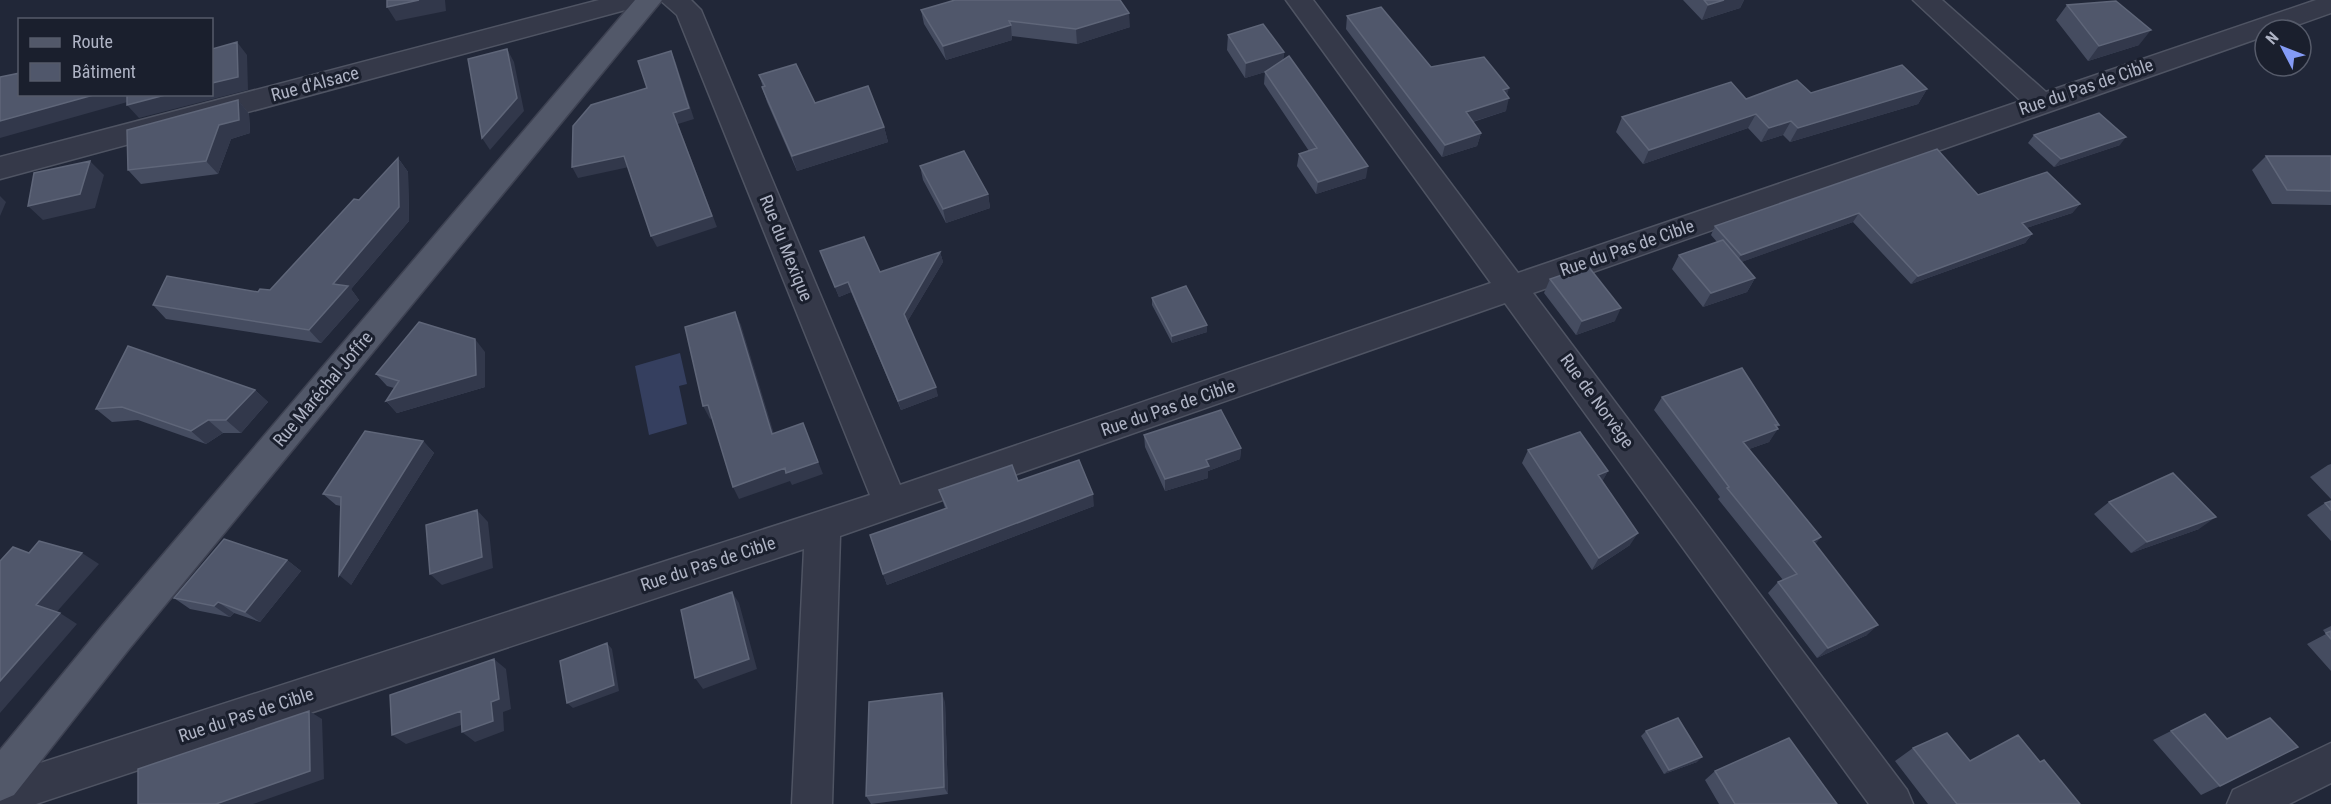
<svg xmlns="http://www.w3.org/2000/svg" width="2331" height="804" font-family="'Roboto Condensed',sans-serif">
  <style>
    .water { fill: #353f5f }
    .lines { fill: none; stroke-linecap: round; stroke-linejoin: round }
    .minor-casing { stroke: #4f5463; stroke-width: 3 }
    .major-casing { stroke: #3e4252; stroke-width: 3 }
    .minor { fill: #353949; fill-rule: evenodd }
    .major { fill: #525869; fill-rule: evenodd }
    .wall { fill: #454c60 }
    .shaded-wall { fill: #32384b }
    .building { fill: #50576b; stroke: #5f6679; stroke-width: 1.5 }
    .labels { text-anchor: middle; stroke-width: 6; stroke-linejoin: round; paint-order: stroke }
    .street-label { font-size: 18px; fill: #afb4c5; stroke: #1a1f2d }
  </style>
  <rect width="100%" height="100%" fill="#212738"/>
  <path class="water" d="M680 353 687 384 679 386 687 424 649 435 635 366Z"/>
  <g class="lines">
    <g class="minor-casing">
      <path id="minor" d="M599 0H644L640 6 0 179V157Z
        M660 0H691L701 10 900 485 1491 283 1286 0H1313L1518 273 2021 101 1913 0H1942L2046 92 2316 0H2331V13L2283 30H2265V36L1533 293 1907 790 1913 804H1869L1505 303 840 536 832 804H792L804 549 36 804H0V776L870 495 677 15Z
        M2331 743V783L2289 804H2227L2233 790Z"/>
    </g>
    <g class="major-casing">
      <path id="major" d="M635 0H662L129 649 14 795 0 801V750L103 625Z"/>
    </g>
    <use href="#minor" class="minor"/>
    <use href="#major" class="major"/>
  </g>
  <path class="wall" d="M1683 0H1744L1740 8 1702 20Z
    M2067 5 2139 45 2088 61 2056 20Z
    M921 10 1130 27 1077 44 1012 36V40L946 60 924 24Z
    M1347 16 1431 67 1507 95 1506 111 1473 122 1481 133 1477 146 1442 157 1346 29Z
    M1228 35 1284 52 1283 60 1366 178 1316 194 1297 166 1299 154 1309 151 1264 84 1265 72 1245 78 1227 50Z
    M759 75 815 103 884 127 888 142 797 171 767 102 762 87H763Z
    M1927 89 1918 104 1790 142 1783 135 1761 142 1748 128 1643 164 1616 132 1622 117 1746 99 1811 93Z
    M238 100 249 114 250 133 231 139 218 174 141 184 128 170Z
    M2034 135 2120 145 2054 167 2028 143Z
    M2266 156H2331V205L2272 204 2252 170Z
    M398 158 408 172 409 221 351 289 359 300 321 343 166 319 153 305 270 290 359 200Z
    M920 166 988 194 990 208 946 223 923 180Z
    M1978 195 2080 204 2072 213 2026 228 2032 234 2025 243 1911 284 1853 222 1741 262 1755 278 1747 292 1703 307 1672 269 1679 255 1717 242 1711 235 1715 226Z
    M820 251 880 272 940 252 943 262 907 322 938 396 901 410 851 292 839 297Z
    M1550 279 1615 321 1576 335 1544 293Z
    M1152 298 1207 325V332L1172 343 1152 305Z
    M485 352V387L397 413 386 401 394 388 387 386 376 374Z
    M255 390 268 402 241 433H223L206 444 138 420 112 422 96 409Z
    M1662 397 1779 425 1769 442 1749 449 1821 537 1815 544 1867 635 1817 658 1768 593 1778 582 1783 580 1718 499 1720 497 1654 410Z
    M1144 435 1241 448 1240 459 1208 471V478L1165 491 1145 447Z
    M423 441 434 453 351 585 341 506 336 505 323 494Z
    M1528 450 1608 471 1602 481 1630 545 1592 570 1522 463Z
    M2331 464V499L2310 477 2328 465Z
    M939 490 1094 506 887 585 883 574 945 508Z
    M2331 501V541L2307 515 2325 503Z
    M2109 502 2199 529 2131 553 2094 514Z
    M287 560 301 571 260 622 234 613 230 617 190 609 174 598Z
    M2331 626V671L2307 644 2326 634 2323 630Z
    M945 702 948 794 871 804 866 796Z
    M1646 731 1697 762 1664 774 1641 736Z
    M2171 731 2220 786 2201 795 2153 740Z
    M1913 748 1970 761 2080 804H1928L1895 761Z
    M1715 771 1837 804H1719L1705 780Z"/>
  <path class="shaded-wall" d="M419 0H445L446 11 396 21 387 7Z
    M1724 0H1744L1740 8 1702 20 1708 5Z
    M1129 13 1130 27 1077 44 1076 29Z
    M1011 25 1012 40 946 60 943 46Z
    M2151 30 2139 45 2088 61 2099 46Z
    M237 42 247 55 248 90 139 118 127 105 169 94H212V83Z
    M507 49 514 62 524 111 490 150 482 138Z
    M671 51 676 63 694 119 678 124 717 227 657 247 651 236 673 113Z
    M1284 52 1282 67 1245 78 1246 63Z
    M1509 88 1506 99 1509 98 1506 111 1462 125 1466 112 1503 90Z
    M1927 89 1918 104 1790 142 1798 128Z
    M97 94H134L138 99 0 138V121Z
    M238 100 249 114 250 133 231 139 218 174 206 161 219 125Z
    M1756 114 1748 128 1643 164 1649 150Z
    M1791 121 1783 135 1761 142 1769 128Z
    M884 127 888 142 797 171 792 156Z
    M1481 133 1477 146 1442 157 1445 145Z
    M2126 137 2120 145 2054 167 2061 159Z
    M624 156 629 167 578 178 572 167Z
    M398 158 408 172 409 221 351 289 359 300 321 343 309 330Z
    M90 161 104 175 95 208 43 220 28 206Z
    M1368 166 1366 178 1316 194 1318 182Z
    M988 194 990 208 946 223 943 209Z
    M0 196 6 202 0 216Z
    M2080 204 2072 213 2014 232 2022 223Z
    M1859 213 1853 222 1736 264 1741 255Z
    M2032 234 2025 243 1911 284 1918 276Z
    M940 252 943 262 906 324 904 314Z
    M1755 278 1747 292 1703 307 1711 293Z
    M848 282 851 292 839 297 835 287Z
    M1621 308 1615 321 1576 335 1582 321Z
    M735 312 741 325 778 447 772 434Z
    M1207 325V332L1172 343V336Z
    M475 339 485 352V387L397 413 386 401Z
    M936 387 938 396 901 410 898 401Z
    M255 390 268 402 241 433 226 420Z
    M708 405 715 417 710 419 703 406Z
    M208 420 223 433 206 444 191 431Z
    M803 423 823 474 792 485 790 481 739 499 733 487Z
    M1775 425H1779L1774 431 1778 429 1769 442 1735 454 1743 442Z
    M423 441 434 453 351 585 339 575Z
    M1241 448 1240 459 1208 471V478L1165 491V479L1206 460Z
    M1608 471 1601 484 1598 475Z
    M1093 494 1094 506 887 585 883 574Z
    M477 510 488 522 493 568 442 585 430 574Z
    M2216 517 2199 529 2131 553 2147 542Z
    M1638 533 1630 545 1592 570 1599 558Z
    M1821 537 1811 549 1813 541Z
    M82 553 99 564 54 615 36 605Z
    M287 560 301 571 260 622 245 612Z
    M732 592 739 603 757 669 703 689 695 678Z
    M218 602 234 613 230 617 214 606Z
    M60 613 77 624 0 713V681Z
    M1878 625 1867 635 1817 658 1828 648Z
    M607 643 612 649 619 691 573 708 567 703Z
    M494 659 506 669 511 709 503 712 504 731 475 742 462 732 491 702Z
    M942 693 945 702 948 794 944 787Z
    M309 711 322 719 324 779 253 804H216Z
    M461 711 473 721 406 744 392 735Z
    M1702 757 1697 762 1664 774 1669 770Z"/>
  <path class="building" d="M387 0H419L387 7Z
    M955 0H1120L1129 13 1076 29 1009 21 1011 25 943 46 921 10Z
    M1704 0H1724L1708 5Z
    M2116 1 2151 30 2099 46 2067 5Z
    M1381 7 1431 67 1484 57 1509 88 1503 90 1509 98 1466 112 1481 133 1445 145 1347 16Z
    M1263 24 1284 52 1246 63 1228 35Z
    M237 42 238 77 212 83V49Z
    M507 49 517 98 482 138 468 59Z
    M671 51 689 108 673 113 712 216 651 236 624 156 572 167 573 126 591 105 647 88 638 61Z
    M1289 56 1368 166 1318 182 1299 154 1317 148 1265 72Z
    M796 64 815 103 868 86 884 127 792 156 762 87 765 86 759 75Z
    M1902 65 1927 89 1798 128 1791 121 1769 128 1756 114 1649 150 1622 117 1731 82 1746 99 1797 80 1811 93Z
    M20 73V94H97L0 121V77Z
    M127 94H169L127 105Z
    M238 100 239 120 219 125 206 161 128 170 127 130Z
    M2099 113 2126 137 2061 159 2034 135Z
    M1937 149 1978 195 2047 172 2080 204 2022 223 2032 234 1918 276 1859 213 1741 255 1715 226Z
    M964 151 988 194 943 209 920 166Z
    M2266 156H2331V191L2287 190Z
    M398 158 399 207 333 284 348 286 309 330 153 305 167 276 258 292 260 289 270 290 354 199 359 200Z
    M90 161 80 194 28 206 34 173Z
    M864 237 880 272 940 252 904 314 936 387 898 401 848 282 835 287 820 251Z
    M1723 240 1755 278 1711 293 1679 255Z
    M1588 266 1621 308 1582 321 1550 279Z
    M1186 286 1207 325 1172 336 1152 298Z
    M735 312 772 434 803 423 818 462 786 473 785 468 733 487 708 405 703 406 685 327Z
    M419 322 475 339 476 375 386 401 399 381 376 374Z
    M128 346 255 390 226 420H208L191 431 122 407 96 409Z
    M1742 368 1779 425H1775L1778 429 1743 442 1821 537 1813 541 1878 625 1828 648 1778 582 1797 574 1727 488 1729 487 1662 397Z
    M1221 410 1241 448 1206 460 1209 466 1165 479 1144 435Z
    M365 431 423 441 339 575 341 497 323 494Z
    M1580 432 1608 471 1598 475 1638 533 1599 558 1528 450Z
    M1079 460 1093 494 883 574 870 535 947 508 939 490 1012 465 1018 481Z
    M2173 473 2216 517 2147 542 2109 502Z
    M2331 501V510L2325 503Z
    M477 510 482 557 430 574 426 525Z
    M224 539 287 560 245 612 218 602 214 606 174 598Z
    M39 541 82 553 36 605 60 613 0 681V561L13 547 29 553Z
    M732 592 749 659 695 678 681 610Z
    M2331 631V639L2326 633Z
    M607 643 614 685 567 703 560 661Z
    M494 659 499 699 491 702 493 721 462 732 461 711 392 735 390 695Z
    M942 693 944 787 866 796 869 702Z
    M309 711 310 771 216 804H138V769Z
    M2205 714 2227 739 2270 718 2298 747 2220 786 2171 731Z
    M1678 718 1702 757 1669 770 1646 731Z
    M1947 733 1970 761 2018 735 2040 762 2044 760 2080 804H1957L1913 748Z
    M1789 738 1837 804H1735L1715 771Z"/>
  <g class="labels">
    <g class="street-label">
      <text transform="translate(315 84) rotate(-15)" y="6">Rue d'Alsace</text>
      <text transform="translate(2086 87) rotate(-19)" y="6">Rue du Pas de Cible</text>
      <text transform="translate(786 248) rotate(68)" y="6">Rue du Mexique</text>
      <text transform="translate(1627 248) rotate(-19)" y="6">Rue du Pas de Cible</text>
      <text transform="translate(323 389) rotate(-50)" y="6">Rue Maréchal Joffre</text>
      <text transform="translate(1597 401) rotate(54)" y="6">Rue de Norvège</text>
      <text transform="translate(1168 408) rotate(-19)" y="6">Rue du Pas de Cible</text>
      <text transform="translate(708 564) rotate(-18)" y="6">Rue du Pas de Cible</text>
      <text transform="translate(246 715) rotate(-18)" y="6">Rue du Pas de Cible</text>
    </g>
  </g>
  <rect x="18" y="18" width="195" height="78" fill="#1a1f2d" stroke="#565b6a" stroke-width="1.5"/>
  <rect x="30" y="38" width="30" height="9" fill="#525869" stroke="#565b6a" stroke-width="1.5"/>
  <text x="72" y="48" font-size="18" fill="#afb4c5">Route</text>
  <rect x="30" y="63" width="30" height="18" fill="#50576b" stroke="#565b6a" stroke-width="1.5"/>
  <text x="72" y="78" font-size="18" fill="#afb4c5">Bâtiment</text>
  <g transform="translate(2283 48) rotate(312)"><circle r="28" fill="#1a1f2d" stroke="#565b6a" stroke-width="1.5"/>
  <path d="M0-4.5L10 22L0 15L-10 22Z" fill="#849bf6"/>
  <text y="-9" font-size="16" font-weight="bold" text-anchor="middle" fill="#afb4c5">N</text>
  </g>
</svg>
